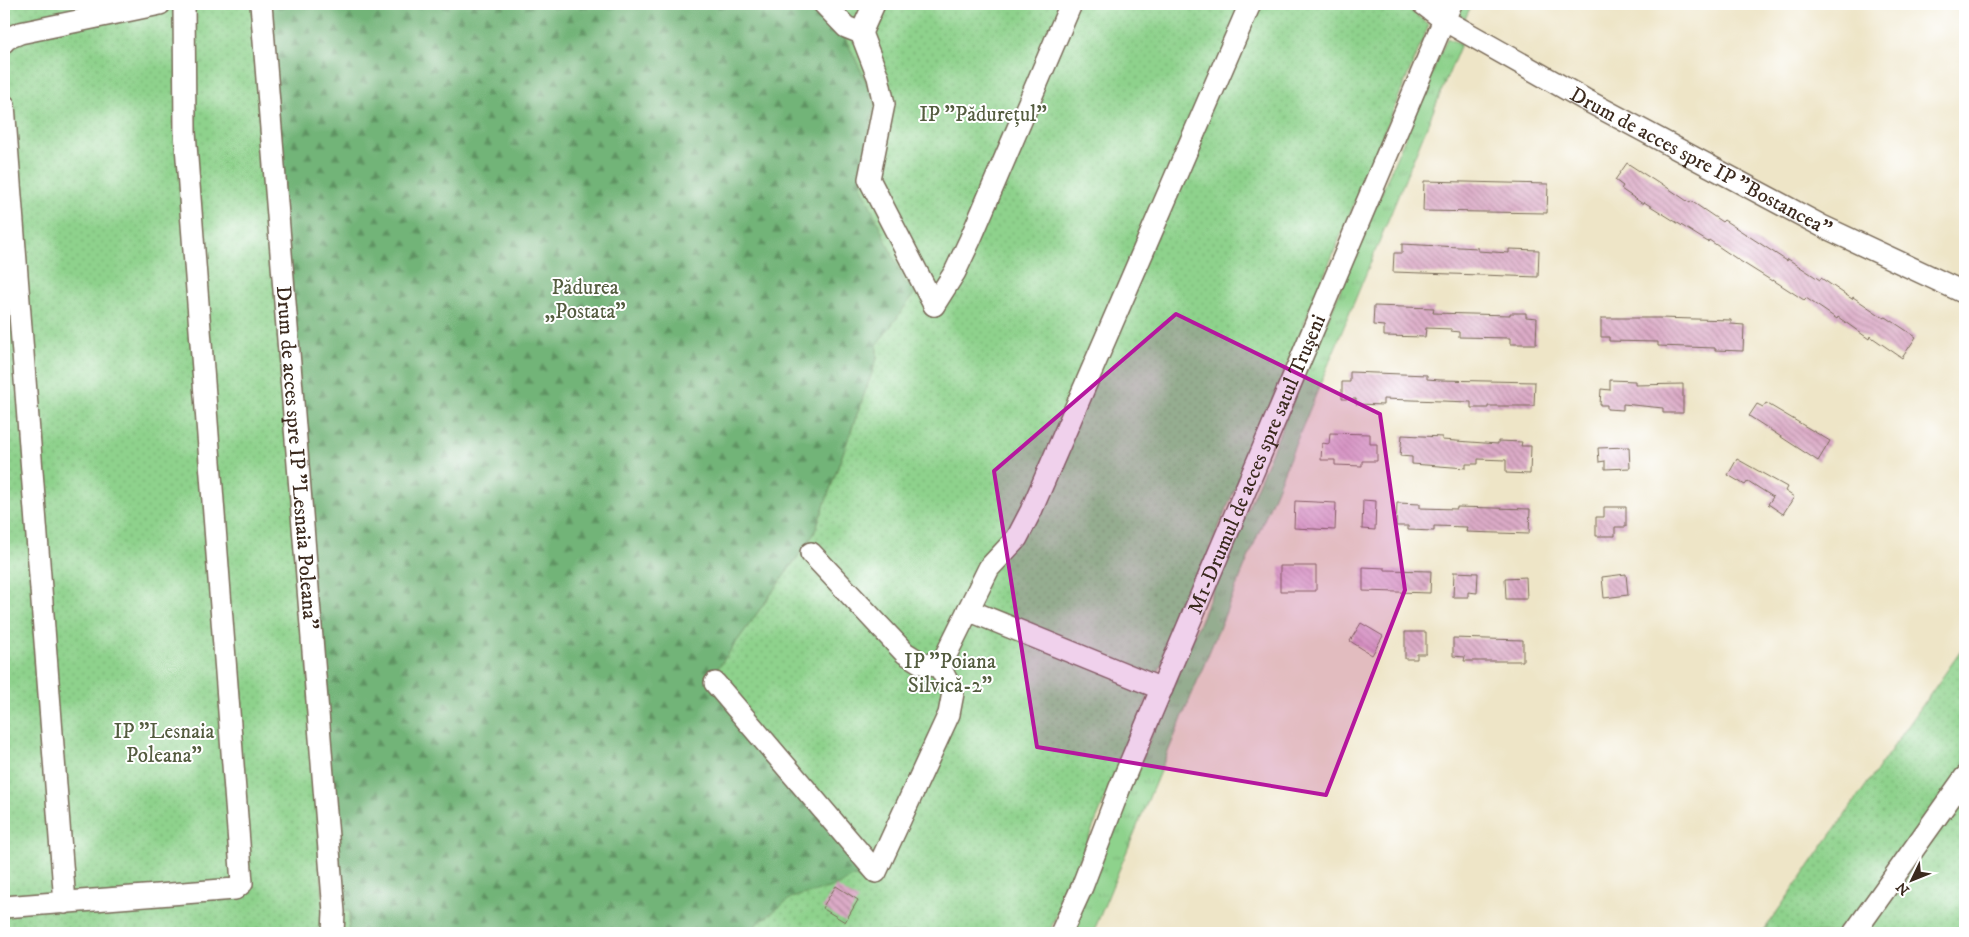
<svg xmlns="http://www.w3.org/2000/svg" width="1969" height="937" font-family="'IM FELL DW Pica',serif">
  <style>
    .grass { fill: url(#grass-tufts); stroke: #647e55 }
    .forest { fill: url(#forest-firs); stroke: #566f4b }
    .park { fill: url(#park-dots); stroke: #647e55 }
    .building { fill: url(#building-back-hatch) }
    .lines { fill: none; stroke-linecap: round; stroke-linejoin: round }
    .minor-casing { stroke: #7a6b59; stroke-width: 24 }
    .minor { stroke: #fff; stroke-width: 21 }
    .marked { fill: #b5179e; fill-opacity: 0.2; stroke: #b5179e; stroke-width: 4; stroke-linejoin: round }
    .labels { text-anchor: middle; stroke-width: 4; stroke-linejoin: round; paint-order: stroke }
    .park-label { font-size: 21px; fill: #545c3f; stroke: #fff }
    .street-label { font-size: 21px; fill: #3b2a1e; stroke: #fff }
  </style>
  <defs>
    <pattern id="grass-tufts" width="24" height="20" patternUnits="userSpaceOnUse" patternTransform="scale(1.25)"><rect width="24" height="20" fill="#8ed28c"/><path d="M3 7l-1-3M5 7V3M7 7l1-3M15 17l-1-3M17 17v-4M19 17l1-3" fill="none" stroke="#7bb478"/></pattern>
    <pattern id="forest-firs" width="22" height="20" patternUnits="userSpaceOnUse" patternTransform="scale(1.25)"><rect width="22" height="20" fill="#72b478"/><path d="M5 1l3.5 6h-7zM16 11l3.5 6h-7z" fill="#5f9362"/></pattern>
    <pattern id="park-dots" width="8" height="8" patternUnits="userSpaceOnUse" patternTransform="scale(1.25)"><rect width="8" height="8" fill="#8ed28c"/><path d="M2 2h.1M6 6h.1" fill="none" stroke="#7bb478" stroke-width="1.8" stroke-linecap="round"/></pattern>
    <pattern id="building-back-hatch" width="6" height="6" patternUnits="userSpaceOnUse" patternTransform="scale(1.25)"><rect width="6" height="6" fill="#dcabc7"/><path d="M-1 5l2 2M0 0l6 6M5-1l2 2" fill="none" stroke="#b48ba1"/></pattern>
  </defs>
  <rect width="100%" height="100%" fill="#fff"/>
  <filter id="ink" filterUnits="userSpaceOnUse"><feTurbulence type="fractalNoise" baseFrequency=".02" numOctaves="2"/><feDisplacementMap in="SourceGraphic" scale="10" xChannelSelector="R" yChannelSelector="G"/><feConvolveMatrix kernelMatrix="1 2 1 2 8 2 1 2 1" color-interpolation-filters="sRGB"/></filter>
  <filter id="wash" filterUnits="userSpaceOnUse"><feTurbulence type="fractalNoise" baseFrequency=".0096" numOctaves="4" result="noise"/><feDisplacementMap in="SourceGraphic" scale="20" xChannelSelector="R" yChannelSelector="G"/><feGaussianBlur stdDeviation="1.12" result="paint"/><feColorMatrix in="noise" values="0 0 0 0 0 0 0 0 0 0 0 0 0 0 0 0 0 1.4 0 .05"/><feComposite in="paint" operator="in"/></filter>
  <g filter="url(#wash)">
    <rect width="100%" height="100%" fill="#eee5c7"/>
    <path class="grass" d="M1456 4H1472L1465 19 1453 11Z
      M1447 38 1461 44 1093 933H1068Z"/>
    <path class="forest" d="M265 4H815L841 30 875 99 920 286 877 345V359L814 534 708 682 917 933H348L350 912H340Z"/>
    <path class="park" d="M4 4H265L324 913 350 911 348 933H4Z
      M815 4H1403L1429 25 1049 933H755L752 928 791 898 836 886 855 876 862 881 875 883 708 682 814 534 877 359V345L920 286 905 283 861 185 875 99 841 30Z
      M1965 645V933H1762Z"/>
    <g id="blocks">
      <path class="building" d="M1627 163 1658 183 1659 182 1690 203 1691 201 1722 222 1724 220 1787 261 1788 259 1820 280 1821 278 1852 299 1853 297 1884 318 1886 317 1916 337 1902 358 1870 336 1869 339 1838 317 1837 319 1806 298 1804 300 1773 280 1772 281 1740 261 1709 240 1708 242 1644 202 1643 204 1621 189 1623 186 1615 180Z
        M1424 181 1548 184 1547 213 1423 211Z
        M1402 244 1478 248V251L1509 253V249L1539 250 1538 277 1393 272 1394 253H1402Z
        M1374 306 1434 308 1433 313 1510 315V313H1526V317L1537 318 1536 344H1510V338L1459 337V332L1451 331V329L1426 328 1425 337 1384 336V326L1373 325Z
        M1601 318H1659L1731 320V324L1744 325 1743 351 1715 350V348L1658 346V342L1609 341V337H1601Z
        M1350 372 1427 375V379L1440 380 1535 382 1534 406H1488V408H1471V402L1383 399V405L1356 404V399H1342V382H1350Z
        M1610 380 1635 381V385L1683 384V413H1663V408L1623 404V410L1607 409V405H1600L1601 389 1610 390Z
        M1766 403 1830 441 1818 461 1749 416 1757 404 1763 407Z
        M1330 433 1370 434V444H1377V461H1362V466L1335 465V460H1321L1322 443 1329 444Z
        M1402 435 1442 437V440L1498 444V441L1522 442 1521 446H1531L1530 474 1506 473V460L1478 459V464H1466V468L1412 464V457L1400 456Z
        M1629 447 1630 468 1605 469V461L1599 462 1598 448Z
        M1737 459 1787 487 1785 491 1794 497 1783 514 1768 504 1773 497 1748 481 1745 485 1728 475Z
        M1363 500 1376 501 1375 530 1362 529Z
        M1295 501 1336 503 1335 530 1294 528Z
        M1397 503 1420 504V508L1457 509V507L1530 509 1529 534 1466 532 1467 527 1434 526V531L1408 530V526H1396Z
        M1604 507H1626V527H1615V536H1596V517H1604Z
        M1280 566H1316V591H1280Z
        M1363 567 1385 568V570L1431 571 1430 593 1363 591Z
        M1454 572 1478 573 1477 593 1468 592V597H1453Z
        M1626 574 1628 595 1604 598 1602 577Z
        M1526 577 1527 599H1506L1505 578Z
        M1361 623 1383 636 1372 655 1350 641Z
        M1405 632H1426V654H1417V659H1405Z
        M1453 638 1523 640V661H1464L1465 657 1453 656Z
        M836 886 858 900 845 922 822 908Z"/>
    </g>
  </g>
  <g filter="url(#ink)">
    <use href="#blocks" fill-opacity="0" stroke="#7a6b59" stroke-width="1"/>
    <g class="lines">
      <g class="minor-casing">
        <g id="minor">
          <path id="s1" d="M261 4 334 912 333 933"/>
          <path d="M824 4 846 27 861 33 878 77 884 104 869 179 934 305"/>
          <path id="s2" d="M1451 4 1444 20 1584 99 1822 226 1965 293"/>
          <path d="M861 33 874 4"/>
          <path d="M4 42 6 39 20 33 160 4"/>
          <path d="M4 105 65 903"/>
          <path d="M934 305 955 272 970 240 1071 4"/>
          <path d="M811 553 905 653 921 663 940 667"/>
          <path d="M968 610 1162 689"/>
          <path d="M715 683 876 872 949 714 953 693 940 667 989 568 1017 538 1031 511 1250 4"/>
          <path d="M4 907 235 889 242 883 185 132 184 4"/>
          <path id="s3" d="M1061 933 1082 887 1120 787 1444 20 1423 4"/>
          <path d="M1854 933 1965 777"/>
        </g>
      </g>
      <use href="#minor" class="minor"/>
    </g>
  </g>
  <path class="marked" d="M1176 314 1380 414 1405 590 1326 795 1037 747 994 471Z"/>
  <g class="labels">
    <g class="park-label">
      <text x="983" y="121">IP "Pădurețul"</text>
      <text x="585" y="294">Pădurea<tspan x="585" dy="24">„Postata”</tspan></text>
      <text x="950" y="668">IP "Poiana<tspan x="950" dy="24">Silvică-2"</tspan></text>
      <text x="164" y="738">IP "Lesnaia<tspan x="164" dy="24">Poleana"</tspan></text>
    </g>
    <g class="street-label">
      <text dy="7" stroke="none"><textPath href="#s2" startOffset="311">Drum de acces spre IP "Bostancea"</textPath></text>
      <text dy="7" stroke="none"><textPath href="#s1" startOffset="455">Drum de acces spre IP "Lesnaia Poleana"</textPath></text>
      <text dy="7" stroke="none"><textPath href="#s3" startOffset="508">M1-Drumul de acces spre satul Trușeni</textPath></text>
    </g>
  </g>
  <rect width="1969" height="937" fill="none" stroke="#fff" stroke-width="20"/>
  <g transform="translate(1912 880) rotate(227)" stroke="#ffffff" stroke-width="4" paint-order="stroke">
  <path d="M0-4L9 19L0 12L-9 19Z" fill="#3b2a1e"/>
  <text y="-8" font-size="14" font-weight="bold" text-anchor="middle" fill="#3b2a1e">N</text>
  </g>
</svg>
